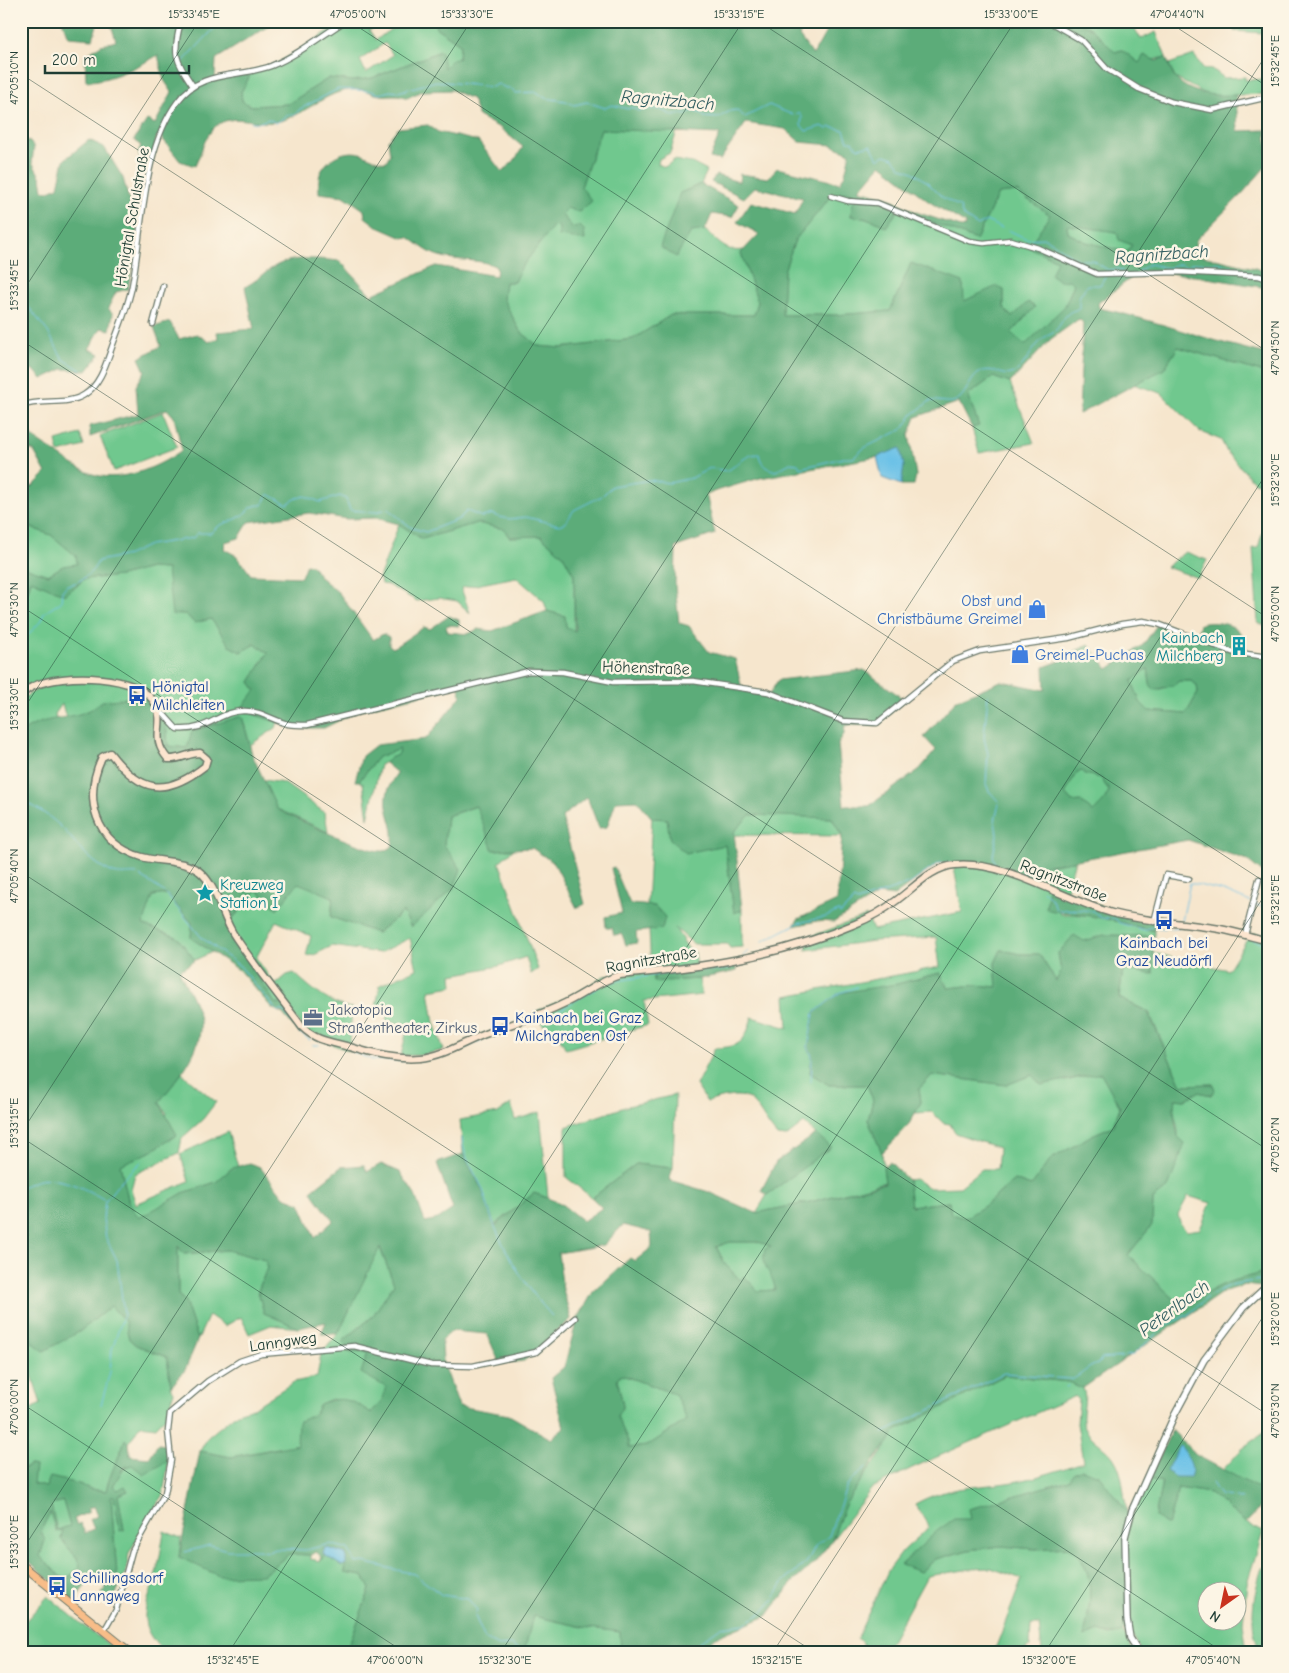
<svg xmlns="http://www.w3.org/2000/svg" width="1289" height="1673" font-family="'Comic Neue',sans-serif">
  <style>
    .green { fill: #70c88e; stroke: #488261; fill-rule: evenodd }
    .forest { fill: #5cac79; stroke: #3e7456; fill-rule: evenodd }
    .water { fill: #6ac1e7; stroke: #447f8e }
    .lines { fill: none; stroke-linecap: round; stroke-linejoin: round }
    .stream { stroke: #6ac1e7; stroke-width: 1 }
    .minor-casing { stroke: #6a786a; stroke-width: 7 }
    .tertiary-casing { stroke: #6a786a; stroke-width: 8 }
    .secondary-casing { stroke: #6a786a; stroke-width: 9 }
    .primary-casing { stroke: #6a786a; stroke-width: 9 }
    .minor { stroke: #fff; stroke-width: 4.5 }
    .tertiary { stroke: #fff; stroke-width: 5.5 }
    .secondary { stroke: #fce5cf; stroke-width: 6 }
    .primary { stroke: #f8bd88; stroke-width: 7 }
    .ticks { fill: none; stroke: #1f3d34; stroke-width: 1; stroke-opacity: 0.45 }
    .labels { text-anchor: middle; stroke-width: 5; stroke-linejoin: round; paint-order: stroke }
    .street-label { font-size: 16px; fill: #1f3d34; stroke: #fcf5e5 }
    .shop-label { font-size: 16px; fill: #366cbe; stroke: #fcf5e5; text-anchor: end }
    .culture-label { font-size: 16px; fill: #0d838f; stroke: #fcf5e5; text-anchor: end }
    .transit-label { font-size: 16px; fill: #164399; stroke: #fcf5e5; text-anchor: start }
    .service-label { font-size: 16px; fill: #4e5e75; stroke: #fcf5e5; text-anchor: start }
    .water-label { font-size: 18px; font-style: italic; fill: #325e61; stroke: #fcf5e5 }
    .neatline { fill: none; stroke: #1f3d34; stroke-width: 2 }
    .ticks-label { font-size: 12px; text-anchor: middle; fill: #1f3d34 }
  </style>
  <rect width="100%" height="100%" fill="#fcf5e5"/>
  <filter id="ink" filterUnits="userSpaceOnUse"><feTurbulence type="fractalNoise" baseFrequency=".02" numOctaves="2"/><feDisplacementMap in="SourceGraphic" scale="10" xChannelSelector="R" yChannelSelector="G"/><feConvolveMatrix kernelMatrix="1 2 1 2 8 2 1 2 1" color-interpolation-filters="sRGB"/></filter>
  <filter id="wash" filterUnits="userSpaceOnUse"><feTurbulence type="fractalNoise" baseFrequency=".0096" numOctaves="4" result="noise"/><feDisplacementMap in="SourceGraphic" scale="20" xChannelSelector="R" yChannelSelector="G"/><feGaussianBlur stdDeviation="1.12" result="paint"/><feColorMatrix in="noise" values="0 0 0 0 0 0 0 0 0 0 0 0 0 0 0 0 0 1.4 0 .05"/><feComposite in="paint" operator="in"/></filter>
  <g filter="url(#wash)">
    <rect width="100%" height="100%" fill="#f6e6cd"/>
    <path class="green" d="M345 21H396L369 30 376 40 402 21H439L435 27 460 44 459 58 443 68 440 51 372 78 353 81 329 78 288 104 251 106 242 101 241 92 249 77 242 74 279 62ZM385 43 393 55 366 73 360 60Z
      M1079 21H1130L1141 39 1156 32 1166 57 1139 63 1122 50 1115 52 1093 30Z
      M1238 21H1268V94L1210 96 1175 78 1169 64 1194 55 1203 68 1215 71 1224 78 1245 77V80L1267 79 1263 33 1234 31Z
      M601 129 677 131 670 153 659 159 658 164 665 167 674 160 692 163 707 171 701 184 680 193 692 232 705 230C718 241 725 253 744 250L741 253 758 302 754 315H671L633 339 561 348 538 346 520 331 503 299 505 282H515L521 268 554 224 583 234 584 230 573 228 562 215 581 187Z
      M848 192 857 198 852 205 851 216 873 220 886 227 899 209 976 240 998 194 1017 192 1051 215 1057 261 1074 284 1065 306 1025 346 1011 333 1026 316 1028 302 1012 318 1004 308V290L964 301 911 264 890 311 835 315H781L784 271 795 240 831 196Z
      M1067 224 1117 232 1132 245 1127 253 1086 242 1068 233Z
      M1178 347 1268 374V485L1254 482 1227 452 1221 440 1199 431 1161 393 1133 384 1164 369Z
      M993 377 1010 383 1034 443 979 453 972 428 978 425 968 395Z
      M163 412 177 447 114 471 100 436Z
      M80 434 84 446 59 453 56 441Z
      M1268 512V627L1258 623 1253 548H1258Z
      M477 523 504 529 509 537 541 536 563 555 574 575V631L566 627 565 616 547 611 544 601 516 577 461 588 470 613 457 601 439 598 417 601 388 585 382 584 379 578 399 524 422 539Z
      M21 524 51 535 76 555 77 564 63 566 48 575 21 566Z
      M1185 552 1207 560 1198 578 1166 567Z
      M150 568 167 569 186 614 194 623 211 619 231 647 241 652 255 644 268 653 250 682 278 722 276 728 250 745 242 716 187 748 168 746 166 722 94 710 66 718 62 704 55 714 56 720 39 723 21 732V700C52 677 59 686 93 681L51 678 21 690V588L28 591 31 580 47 586 75 588 84 579 121 576Z
      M1148 668 1150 684 1157 690 1174 685 1179 681H1191L1197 685 1198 693 1186 714 1148 711 1140 702 1132 681Z
      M400 748 397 756 380 765 368 818 363 783 359 781 378 757Z
      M1081 771 1085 774 1101 778 1109 791 1103 802 1093 812 1080 801 1072 802 1065 794 1075 775Z
      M263 780 284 783 325 813 328 832 277 809Z
      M477 806 493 850 514 849 499 862 538 969 531 974 526 957 499 966 452 975 453 986 429 990 434 1023 444 1050 423 1055 401 1056 408 1025 386 1021 388 1014 375 1012 380 985 417 969 410 938 380 953 332 946 314 955 306 956 311 936 276 921 256 958 275 985 287 975 294 973C312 989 329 1005 352 1008L349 1051 311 1036 283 1005 275 1003 226 927 257 889 298 882 333 897 331 917 377 933 403 912 411 927 444 845 447 816Z
      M750 814 832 818 842 836 734 835V832Z
      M652 818 667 819 725 845 734 912 742 910V947L730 948 727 944H694L675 928 691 953 695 952 697 968 654 974V981L699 979 702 995 644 1001 648 1025 566 1049 556 1031 550 1032 547 1024 543 1025 534 1012 576 994 604 976 651 969 649 930 662 929 655 906 647 905Z
      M1075 860 1066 893 1049 884 1060 914C1092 913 1123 923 1154 931V936L1104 935 1058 953 1061 971 1056 981 1039 954H1021L1001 950 995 963 997 987 976 985 948 988 940 973 897 984 808 1047 812 1056 810 1073 829 1085H867L873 1100 868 1120 882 1153 885 1182 810 1202 756 1213 767 1195 830 1147 804 1123 786 1137 777 1136C749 1103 759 1086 707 1102L696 1085 715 1048C741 1047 745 1042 752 1017L788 1028 786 996 940 967 936 937 874 941 806 950 809 937 867 916 873 930 962 912 953 862H975L1032 878 1038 867Z
      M166 894 192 923 191 938 212 952 195 960 177 937 142 925 153 896Z
      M1254 933 1268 937V1269C1259 1275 1253 1275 1243 1278 1222 1283 1200 1295 1186 1310L1128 1255 1152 1225 1153 1199 1168 1188C1171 1172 1177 1154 1178 1137 1179 1121 1171 1116 1175 1099L1185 1100 1198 1092 1211 1095 1213 1084 1181 1085 1149 1012 1119 998 1123 969 1153 974V953L1228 970 1246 941ZM1188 1196 1211 1203 1200 1229 1187 1231 1181 1225 1178 1215Z
      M1101 1072 1120 1107 1113 1126 1092 1135 1050 1160 1031 1186 1014 1180 986 1205 965 1219 951 1214 949 1202 910 1206 908 1180 915 1179 930 1188 960 1187 982 1169H997L999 1148 955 1133 950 1124 943 1123 932 1112 915 1113 921 1102 919 1089 932 1075 1006 1085 1032 1075 1066 1081Z
      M182 1073 216 1102 203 1119 182 1138 179 1153 135 1174 131 1190 136 1204 189 1181 180 1154 228 1132 238 1167 232 1168 216 1182 183 1193 139 1219 129 1203 120 1164 150 1152 167 1113 159 1102Z
      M675 1095 673 1168 636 1164 592 1198 566 1177V1127L628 1106Z
      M511 1104 515 1120 540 1112 548 1198 534 1193 494 1226 482 1189 463 1154 460 1120 498 1113Z
      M730 1242H758L772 1246 775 1290 758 1291 744 1276 740 1280 725 1264 716 1246Z
      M178 1245 184 1254 227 1250 265 1260 267 1268 258 1291 264 1313 299 1328 271 1325 249 1334 241 1317 225 1326 209 1315 198 1339 185 1301 178 1295Z
      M379 1246 394 1284 372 1317 343 1341 350 1353 369 1352 386 1387 381 1402 371 1413 332 1399 320 1404 298 1444 231 1457 200 1451 208 1437 237 1413 253 1408 294 1382 317 1377 321 1354 338 1334Z
      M111 1306 125 1321 129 1339 136 1345 167 1357 171 1387 174 1392 166 1416 156 1427 140 1425 129 1443 125 1439C120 1458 110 1472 106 1491L90 1489 79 1484 50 1478 46 1487 32 1484 35 1466 30 1465 23 1469 21 1414 41 1404 23 1346 24 1341 21 1340V1316L32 1342 79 1332Z
      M622 1375 675 1394 687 1420 647 1446 629 1448 617 1416 623 1406 617 1377Z
      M1005 1375 1068 1382 1083 1388C1088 1400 1080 1414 1084 1426 1089 1439 1104 1445 1113 1457 1124 1473 1123 1493 1127 1512L1118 1499 1069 1480 970 1509 971 1520 920 1572 936 1559 968 1550 1001 1546 1035 1549 1069 1547C1098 1567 1090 1607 1084 1637L1099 1631 1110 1635 1123 1632 1134 1652H1042L1039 1625H1031L1030 1647 1026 1648V1652H994L1022 1579 991 1568 971 1569 927 1576 885 1652H871L857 1638 888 1571 903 1551 929 1527 915 1504C949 1485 977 1488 1013 1482 1037 1478 1059 1470 1083 1462L1077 1423 1079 1400 1075 1396 912 1468 872 1488 832 1540C836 1528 840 1515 846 1503 860 1478 882 1458 894 1432Z
      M1268 1430V1488L1263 1491 1222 1471 1242 1449Z
      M169 1460 163 1494 129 1553 126 1573 118 1589 111 1496 114 1495 120 1530H124L118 1495 128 1491 118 1490 113 1486C116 1480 121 1470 126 1467 139 1460 155 1467 169 1460Z
      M1149 1479 1162 1482 1155 1517 1168 1525 1178 1488 1210 1493 1246 1523 1263 1532 1247 1583 1243 1623 1247 1652H1142L1128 1628 1126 1549 1129 1522ZM1206 1590H1236V1620H1206Z
      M63 1501 70 1526 57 1530 50 1505Z
      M50 1511 56 1531 64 1530 61 1539 77 1558 80 1568 67 1579 60 1576 40 1556 45 1540 41 1531Z
      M164 1531 181 1538 179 1557 263 1575 289 1554 310 1555V1559L321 1561 326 1556 342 1566 346 1564 345 1573 363 1576 370 1589 348 1647 350 1652H265L239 1641 232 1652H164C131 1620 149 1606 157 1570 160 1558 162 1544 164 1531Z
      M1262 1567 1268 1572V1582L1264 1589 1268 1591V1652H1260C1248 1623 1253 1597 1262 1567Z
      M48 1596 90 1631 120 1652H21V1626Z
      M533 1616 583 1627 621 1632V1652H524Z"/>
    <path class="forest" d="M62 21H98L93 39 69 37Z
      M110 21H277L216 59 215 79 242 74 250 76 241 92 242 101 251 106 288 104 329 78 353 81 372 78 441 51 444 68 452 60 459 58 460 44 435 27 439 21H780L782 23 784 21H805L799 36 813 55 832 21H1079L1093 30 1115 52 1122 50 1139 63 1144 55 1156 61 1166 57C1169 63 1171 74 1176 79 1192 95 1215 96 1236 95L1238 131 1266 130 1268 164 1241 195 1196 240 1193 254 1255 268 1268 273V288L1183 274 1139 272 1098 303 1099 308C1156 320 1211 342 1268 354V374L1178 347 1164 369 1079 414 1083 323 1079 319 1051 339 1010 383 993 377 968 395 979 426 972 428 959 402 916 417 909 435 916 475 914 485H901L904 466 899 449 877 457 760 478 706 494 715 534 676 547 675 586 679 623 689 626 709 652 735 659 742 689 755 694 769 695 778 680 864 670 905 700 876 726 845 725 844 734 838 744 844 806H869L920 769 936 750 924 737 956 700 1001 681 1045 690 1044 667 1060 661 1063 656 1089 645 1108 669 1143 645 1159 622 1196 638 1200 624C1212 621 1234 622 1242 635 1245 640 1246 647 1247 652L1268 654V877L1247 860 1188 840 1038 867 1032 878 975 862 939 863 894 896 879 894 834 922 817 921 794 926 798 919 837 901 842 836 832 818 750 815 734 832 742 910 734 913 725 845 686 853 670 840 667 819 652 818 637 800 616 801 607 827 599 828 587 797 562 817 585 904 577 908 554 863 532 848 493 850 476 806 447 816 444 845 461 869 454 888 411 927 403 912 377 933 331 917 333 897 298 883 277 909 257 890 226 926 275 1003 283 1005 302 1032 300 1034 283 1014 272 1008 239 970 191 938 192 923 166 894 153 896 143 925 177 937 195 960 179 971C185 984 199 1008 200 1021 203 1052 177 1079 159 1102L177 1135 150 1152 120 1165 129 1203 139 1218 183 1193 216 1182 232 1168 250 1163 260 1167 284 1197 300 1203 315 1238 333 1221 311 1191 341 1167 364 1165 367 1172 381 1164 400 1172 415 1195 425 1222 438 1219 453 1209 437 1163 463 1154 482 1189 495 1226 534 1193 560 1203 583 1221 602 1208 592 1198 636 1164 673 1168 669 1180 709 1192 756 1213 810 1202 885 1183 883 1167 890 1162 908 1180 911 1206 949 1202 951 1214 965 1218 986 1205 1014 1180 1031 1186 1050 1160 1092 1135 1113 1126 1120 1107 1101 1073 1041 1085 1032 1075 1006 1085 932 1075 919 1089 921 1102 908 1126 882 1153 868 1120 873 1100 867 1085H829L810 1073 812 1056 808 1047 814 1013 839 993 897 984 940 973 948 988 976 985 997 987 995 963 1001 950 1021 954H1039L1056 981 1061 971 1058 953 1074 935 1084 941 1104 935 1154 936 1153 974 1123 969 1119 998 1148 1012 1181 1085 1213 1084 1215 1090 1211 1095 1198 1092 1185 1100 1175 1099C1172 1114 1176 1122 1178 1137L1185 1143 1168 1188 1153 1199 1152 1225 1128 1255 1186 1310C1200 1295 1222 1283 1243 1278 1253 1275 1259 1275 1268 1269V1282L1261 1287 1245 1285 1223 1292 1083 1388 1068 1382 1005 1375 894 1432 889 1442 873 1462 845 1505 832 1540 814 1564 793 1582 767 1616 716 1637 696 1652H621L620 1632 583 1627 533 1616 524 1652H350L348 1647 370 1589 363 1576 345 1573 346 1554H323L326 1556 321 1561 320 1555 316 1552 310 1555 289 1554 263 1575 219 1576 179 1557 200 1451 231 1457 297 1445 298 1422 315 1414 320 1404C340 1395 353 1400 371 1413L381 1402 386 1387 361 1373 368 1352H350L343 1341 372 1317 394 1284 380 1247 338 1334H321L326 1322 299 1328 264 1313 258 1291 267 1268 265 1260 227 1250 184 1254 178 1246V1295L185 1301 198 1339 185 1370 171 1387 167 1357 136 1345 129 1339 125 1321 111 1306 79 1332 44 1351 32 1342 21 1316V732C27 729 33 725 39 723 62 715 84 719 102 701L145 696 166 722 168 746 187 748 192 731 242 716 252 754 277 809C294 818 370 854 385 851 387 850 390 848 392 847 399 819 373 807 397 773L385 763 390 758 397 755 400 749 378 757 359 781H355L362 756 376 745 426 739 461 696 459 686 360 710 324 728H296L240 710 256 690 250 682 268 653 255 644 241 652 231 647 211 619 194 623 186 614 172 615 167 569 150 568 121 576 84 579 65 595 31 580 28 591 21 588V566L48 575 63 566 77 564 76 556 51 535 21 524V487H32L46 473 34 451 21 446V431L27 429C34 441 45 445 56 453 69 462 84 473 100 476 129 480 160 466 182 450L174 417 167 409 90 437V426L138 414 136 386 145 371 139 358 161 346 154 327 170 322 179 339 197 334 209 342 218 338 217 332 254 329 245 287C254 282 260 277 268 271 289 254 316 259 340 261L371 295 436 266 496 276 497 267C480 258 458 262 439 256 428 253 417 243 408 237L403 238 378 227 365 217 364 210 344 196 319 193C319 187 318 179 320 174 327 157 346 148 363 154 372 158 377 161 386 162L390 154 388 140 398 128 428 125 438 132 478 141 502 172 514 161 523 147 500 128 478 116 472 99 452 90 422 91 407 98C397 93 392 96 381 95 375 95 369 91 363 90 328 85 307 117 275 122 256 125 233 112 216 126 204 136 202 152 195 166L180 161 162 138 157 136 147 180 138 152 141 146 134 140 147 120 155 124 172 92 164 80 158 55C140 66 107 82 86 81L85 56 101 45 116 41ZM746 123 785 129 800 142 832 145 850 153 845 174 840 183 777 168 768 178 740 174 739 182 716 175 711 182 744 198 755 187 803 198 795 214 751 202 737 222 759 234 741 253 758 302 754 315H671L633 339 561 348 538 346 520 331 503 299 505 282H515L521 268 554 225 559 227V236L585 240 584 230 580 226 573 228 562 215 567 208 579 212 592 201 581 187 601 129 720 134 710 158 720 160ZM881 164 928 201 966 224 964 228 916 212 888 197 859 190ZM848 192 857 197 852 205 851 216 873 220 886 227 899 209 976 240 998 194 1017 192 1050 215 1028 247 1057 260 1051 275 1060 281 1069 280 1074 284 1065 306 1025 345 1011 333 1035 307 1028 302 1012 317 1004 308V290L997 286 964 301 963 282 911 263 890 311 835 315H782L784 271 795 240 831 196ZM1067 225 1117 232 1119 240 1132 245 1127 252 1086 242 1068 233ZM309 513 347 519 376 518 399 524 422 539 477 523 504 529 509 537 541 536 563 555 574 575 575 631 566 627 565 616 547 611 492 631 478 629 468 634 448 632 446 627 448 625 459 626V620L449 616 430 629 424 627 393 648 389 645V637L383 634 373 640 339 593 320 577 312 565 306 564 301 577 251 575 237 556 224 549 225 542 239 538 249 522ZM1148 668 1150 684 1154 690 1174 685 1179 681H1191L1197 685 1198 693 1186 714 1149 711 1140 702 1132 681ZM1081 771 1085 774 1101 778 1109 791 1103 802 1093 812 1080 801 1072 802 1065 794 1075 775ZM623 1225 651 1232 652 1247 635 1261 630 1258 593 1292 577 1320 564 1367 551 1378 564 1427 551 1439 509 1415 459 1406 443 1362 442 1340 452 1331 487 1334 500 1364 524 1361 571 1319 563 1290 558 1253 604 1245ZM730 1242H758L771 1246 765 1249C760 1269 774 1273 775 1290L758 1291 744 1276 740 1280 725 1264 716 1247ZM622 1375 675 1394 687 1420 647 1446 629 1448V1443L617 1416 623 1406 617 1378Z
      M28 140 34 147 32 162 41 178 43 190 47 192 58 187 64 160 89 140 104 147 123 178 133 215 138 221 136 245 128 289 116 292 108 308 113 314 110 330 101 328 89 349 100 354 87 371 63 369 42 379 34 370 21 367V142Z
      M701 184 739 205 732 217 712 214 705 230 691 232 676 257 660 247 680 193Z
      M614 867 630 904 655 906 665 917 662 929 636 932 637 943 626 945 622 934 614 935 612 928H606L605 917 622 913 611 868Z
      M1049 884C1082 902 1117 912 1154 919V931C1130 925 1105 918 1080 914 1068 912 1058 913 1046 909Z
      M734 964 737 971 699 979 654 982V974Z
      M816 1134 831 1147 767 1195 761 1191 776 1162Z
      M1172 1430 1196 1455 1263 1491 1268 1499 1246 1523 1210 1493 1178 1488 1168 1525 1155 1517 1162 1482 1149 1479Z
      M125 1439 129 1443 130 1456 149 1458 158 1444 165 1445 169 1460 144 1475 132 1465 124 1467 113 1486 118 1490 125 1486 128 1491 118 1495 124 1530 120 1531 114 1496H111L118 1589 115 1597 105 1599 102 1594 105 1588 96 1573 73 1601 21 1554 23 1469 30 1465 35 1466 33 1484 46 1487 50 1477 79 1484 90 1489 106 1491C110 1472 120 1457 125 1439ZM63 1501 70 1526 57 1530 51 1505ZM94 1506 98 1516 90 1519 94 1529 85 1533 80 1523 77 1525 74 1519 89 1512 87 1509ZM50 1512 56 1532 63 1530 61 1539 77 1558 80 1567 67 1579 60 1576 40 1556 45 1540 41 1531Z
      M1082 1469 1099 1475 1131 1517 1126 1537 1128 1628C1119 1636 1110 1635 1099 1631L1084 1637C1090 1607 1098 1568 1069 1547L1035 1549 1001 1546 968 1550 936 1559 920 1572 901 1565 937 1531 954 1519H971L969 1509 1069 1480 1073 1473Z"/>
    <path class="water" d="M900 448 904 466 901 485 882 478 877 457Z
      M1179 1446H1181C1185 1456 1196 1464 1190 1477H1176L1166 1471Z
      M325 1547 346 1554V1564L342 1566 323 1554Z"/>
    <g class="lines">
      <path class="stream" d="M181 64 221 21
        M251 122 258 123 269 119 276 123 288 115H295L300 109 338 89 371 91 379 94 390 91 398 92 436 81 492 87 498 84 506 88H510L515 93 537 92 545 98 566 101 574 105 587 102 605 108 612 105 628 109 632 107C640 115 646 107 657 109 663 110 668 113 673 116L681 114 686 115 691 111 701 113 704 117 718 118 730 111 736 110 745 117 769 105 793 115 799 113 802 117 801 125 806 131 822 126 827 129 831 127 844 130 848 141H852L858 148 871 145 878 159 885 155 894 158 902 168 913 172 927 182 942 197 960 207 963 216 978 226 986 221 1002 228
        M1008 230 1027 239 1045 238 1078 260H1092L1108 270 1117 269 1123 271
        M1139 271 1149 264 1168 268 1180 264 1187 267 1192 263H1220L1251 273
        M1262 275 1268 276
        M21 297 48 332 63 359 81 370
        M22 675 24 639 41 621 44 613 61 602 62 591 67 585C79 584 94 572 98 561L128 555 149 545 193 538 197 533H211C219 523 228 523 238 518 248 513 250 504 262 505L268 494 287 504 297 498 305 496 320 502 340 496 346 499 350 510 374 512 388 509 412 528 426 532 459 519 467 511 482 517 493 514 499 517 510 519 526 517 559 525 566 522 574 510 602 496 612 486 650 480 669 483 692 478 710 468 727 471C739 464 745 454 759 454 760 463 767 469 776 471L790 463 798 464 800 468 843 458H853L864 448 903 429 913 414 930 401C937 400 945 403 953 402 966 399 969 377 981 372 996 365 1006 383 1019 369 1029 358 1034 346 1045 337 1048 335 1053 334 1055 331 1064 322 1063 312 1079 309V297L1087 285H1100L1106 275
        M988 694 984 738 988 754 986 784 989 791 999 802 995 821 997 835 993 856 996 866
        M21 800C38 808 53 818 65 831 80 848 90 862 111 872 119 876 129 873 137 874
        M970 862 983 864
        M1021 874H1033L1035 879
        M140 876 164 892
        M1043 890 1051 898 1057 911C1070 908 1080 910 1093 911L1101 918 1116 919 1119 923 1144 930 1152 927 1171 929 1179 928
        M166 894 202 938 240 966 277 1011H284L300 1033 310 1040
        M1255 905 1268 908
        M1182 921 1190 883 1224 891 1250 902
        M1253 940 1268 944
        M763 941 798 923 826 917 838 911 840 914 854 900 857 902 911 883 939 863H951
        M743 956 748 951
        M609 982 689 970H721L732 967 738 962
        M519 1025 554 1013 599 987
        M490 1037 511 1028
        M313 1045H319
        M353 1052 373 1060 408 1061
        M456 1052 482 1040
        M420 1061 446 1056
        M811 1082 812 1056 808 1047 814 1013 839 993 857 987
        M462 1138C464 1160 475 1171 483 1190 487 1202 490 1215 495 1227 508 1258 529 1291 552 1316
        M21 1187C27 1185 34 1181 40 1180 61 1176 88 1190 105 1200
        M1125 1356 1133 1355 1165 1326 1189 1314 1209 1296 1230 1285 1260 1280 1268 1275
        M1055 1378 1071 1379
        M1071 1380C1081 1376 1088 1366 1098 1364L1101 1359 1123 1357
        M1066 1387 1068 1386
        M101 1405 110 1372 112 1349 124 1314 117 1260 106 1238 103 1219 105 1201 120 1182 143 1160
        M883 1433 1004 1373 1052 1377
        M1212 1483 1220 1495 1242 1499
        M185 1552 210 1545 227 1550H259L268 1552 276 1549 306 1550 330 1544 348 1549 356 1563 363 1562 414 1574 442 1595 468 1599 477 1610 475 1616 485 1639 498 1646 511 1645 520 1650
        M775 1596 784 1581 807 1562 816 1545 829 1536 847 1485 866 1467
        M674 1652 694 1646 721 1627 744 1624 763 1612 774 1599"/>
    </g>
  </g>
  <g filter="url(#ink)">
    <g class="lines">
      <g class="minor-casing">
        <path id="minor" d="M181 21C172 54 175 59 193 86
          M1048 21 1081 40 1107 69 1139 89 1172 102 1212 110 1268 97
          M831 196 848 201 877 203 969 241 984 243 1011 240 1038 248 1097 274 1178 272 1259 276 1268 279
          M153 324 163 286
          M21 406C41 398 66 406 84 395 100 385 106 364 112 347 119 327 128 307 132 286 143 228 142 149 178 101 200 70 239 78 271 66 298 55 320 37 345 21
          M159 709 177 729C208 732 219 711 243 711 260 710 272 720 288 724 294 725 301 725 307 725L529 671 563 672 613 682 693 681 768 692 843 721 877 723 953 661 980 651 1068 638 1122 624 1143 621 1158 624 1232 652 1268 657
          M1154 922 1166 875 1189 879
          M1245 935 1259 879
          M104 1631 116 1610 132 1551 165 1493 171 1460 168 1431 170 1413 208 1381 240 1361 261 1354 354 1346 431 1365 473 1366 536 1352 575 1318"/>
      </g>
      <g class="tertiary-casing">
        <path id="tertiary" d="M1139 1652 1130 1638 1127 1619 1125 1537 1132 1510 1174 1416 1204 1360 1243 1308 1268 1285"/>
      </g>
      <g class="secondary-casing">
        <path id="secondary" d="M21 695C25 691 29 688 34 686 61 673 141 673 156 705 166 726 149 737 168 759 180 760 188 753 200 753L207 759 205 766C164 798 140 792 110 753L102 757C83 798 94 843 142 857 159 862 186 860 200 872 218 887 222 919 236 938 257 969 280 997 302 1027 316 1041 331 1042 350 1047 373 1054 396 1060 421 1058 444 1056 466 1041 488 1033 513 1023 539 1016 563 1004 583 995 599 981 620 975 700 968 780 956 855 924 870 918 884 910 897 900 915 887 932 867 955 865 1005 860 1064 900 1112 913 1148 922 1184 923 1220 929 1236 932 1252 937 1268 941"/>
      </g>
      <g class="primary-casing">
        <path id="primary" d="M21 1564 130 1652"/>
      </g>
      <use href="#minor" class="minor"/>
      <use href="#tertiary" class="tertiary"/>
      <use href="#secondary" class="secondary"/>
      <use href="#primary" class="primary"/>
    </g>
  </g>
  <path class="ticks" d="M349 21 1268 618M758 21 1268 352M1167 21 1268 87M21 74 1268 884M21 294 199 21M21 340 1268 1150M21 606 1268 1415M21 713 471 21M21 872 1223 1652M21 1133 743 21M21 1137 814 1652M21 1403 404 1652M21 1552 1015 21M229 1652 1268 52M501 1652 1268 471M773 1652 1268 890M1045 1652 1268 1309"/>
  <defs>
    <g id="shop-bare" transform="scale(1.5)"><path d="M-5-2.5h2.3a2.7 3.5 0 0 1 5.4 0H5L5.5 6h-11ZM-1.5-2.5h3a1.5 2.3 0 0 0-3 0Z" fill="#3f7fe0" stroke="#fcf5e5" stroke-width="2.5" paint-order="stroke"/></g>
    <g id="building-bare" transform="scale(1.5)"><path d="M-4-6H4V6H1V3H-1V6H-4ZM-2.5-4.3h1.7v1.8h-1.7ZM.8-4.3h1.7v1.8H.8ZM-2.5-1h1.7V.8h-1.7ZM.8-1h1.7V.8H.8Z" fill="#0f9aa8" stroke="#fcf5e5" stroke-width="2.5" paint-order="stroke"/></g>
    <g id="bus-bare" transform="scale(1.5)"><path d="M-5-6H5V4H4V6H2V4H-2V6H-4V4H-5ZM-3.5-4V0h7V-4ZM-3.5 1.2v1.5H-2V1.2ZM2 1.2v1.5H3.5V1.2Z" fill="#1a4fb4" stroke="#fcf5e5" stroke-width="2.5" paint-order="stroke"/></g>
    <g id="sight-bare" transform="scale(1.5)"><path d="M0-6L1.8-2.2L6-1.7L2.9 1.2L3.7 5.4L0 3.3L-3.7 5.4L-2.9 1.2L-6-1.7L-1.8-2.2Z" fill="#0f9aa8" stroke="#fcf5e5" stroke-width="2.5" paint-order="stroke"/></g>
    <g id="office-bare" transform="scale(1.5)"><path d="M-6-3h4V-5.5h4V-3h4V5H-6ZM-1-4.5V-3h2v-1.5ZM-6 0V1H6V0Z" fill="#5c6f8a" stroke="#fcf5e5" stroke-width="2.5" paint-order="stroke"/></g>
  </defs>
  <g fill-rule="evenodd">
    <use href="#shop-bare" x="1037" y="609"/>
    <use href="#building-bare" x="1239" y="646"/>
    <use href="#shop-bare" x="1020" y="654"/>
    <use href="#bus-bare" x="137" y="695"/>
    <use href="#sight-bare" x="205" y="893"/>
    <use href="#bus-bare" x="1164" y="920"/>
    <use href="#office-bare" x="313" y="1018"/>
    <use href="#bus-bare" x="500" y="1026"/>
    <use href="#bus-bare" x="57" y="1586"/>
  </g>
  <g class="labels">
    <g class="street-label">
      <text transform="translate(131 217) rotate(-80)" y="6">Hönigtal Schulstraße</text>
      <text transform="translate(646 667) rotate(2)" y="6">Höhenstraße</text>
      <text transform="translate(1064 880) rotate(21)" y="6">Ragnitzstraße</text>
      <text transform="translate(651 959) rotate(-10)" y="6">Ragnitzstraße</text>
      <text transform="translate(283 1341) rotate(-8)" y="6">Lanngweg</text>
    </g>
    <g class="shop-label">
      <text x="1022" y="606">Obst und<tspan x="1022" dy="18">Christbäume Greimel</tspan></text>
      <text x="1035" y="660" text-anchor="start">Greimel-Puchas</text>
    </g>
    <g class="culture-label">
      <text x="1224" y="643">Kainbach<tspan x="1224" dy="18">Milchberg</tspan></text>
      <text x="220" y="890" text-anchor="start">Kreuzweg<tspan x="220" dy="18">Station I</tspan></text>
    </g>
    <g class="transit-label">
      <text x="152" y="692">Hönigtal<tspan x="152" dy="18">Milchleiten</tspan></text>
      <text x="1164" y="948" text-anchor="middle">Kainbach bei<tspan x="1164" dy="18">Graz Neudörfl</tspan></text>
      <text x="515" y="1023">Kainbach bei Graz<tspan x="515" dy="18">Milchgraben Ost</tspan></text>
      <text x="72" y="1583">Schillingsdorf<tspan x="72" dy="18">Lanngweg</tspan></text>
    </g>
    <g class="service-label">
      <text x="328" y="1015">Jakotopia<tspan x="328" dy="18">Straßentheater, Zirkus</tspan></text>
    </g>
    <g class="water-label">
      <text transform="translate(668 100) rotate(5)" y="6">Ragnitzbach</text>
      <text transform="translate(1162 254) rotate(-4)" y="6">Ragnitzbach</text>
      <text transform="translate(1174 1308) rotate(-36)" y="6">Peterlbach</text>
    </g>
  </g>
  <rect width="1289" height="1673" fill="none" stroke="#fcf5e5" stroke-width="55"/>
  <g transform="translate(1222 1606) rotate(213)"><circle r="24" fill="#fcf5e5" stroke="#a4ab9e"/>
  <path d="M0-4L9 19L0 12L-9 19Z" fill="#c8321e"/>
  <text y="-8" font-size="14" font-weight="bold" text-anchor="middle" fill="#1f3d34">N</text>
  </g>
  <path d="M45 65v8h144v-8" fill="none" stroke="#1f3d34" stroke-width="2.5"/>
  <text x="52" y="65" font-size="15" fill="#1f3d34" stroke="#fcf5e5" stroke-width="4" paint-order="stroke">200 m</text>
  <rect x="28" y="28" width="1234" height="1618" class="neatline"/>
  <g class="ticks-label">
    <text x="194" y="18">15°33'45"E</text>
    <text x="358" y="18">47°05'00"N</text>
    <text x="467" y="18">15°33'30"E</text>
    <text x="739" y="18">15°33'15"E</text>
    <text x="1011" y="18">15°33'00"E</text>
    <text x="1177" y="18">47°04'40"N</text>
    <text transform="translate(1275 61) rotate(-90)" y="4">15°32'45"E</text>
    <text transform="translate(14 78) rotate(-90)" y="4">47°05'10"N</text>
    <text transform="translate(14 285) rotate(-90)" y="4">15°33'45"E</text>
    <text transform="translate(1275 348) rotate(-90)" y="4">47°04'50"N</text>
    <text transform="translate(1275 480) rotate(-90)" y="4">15°32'30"E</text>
    <text transform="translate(14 610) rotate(-90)" y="4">47°05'30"N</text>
    <text transform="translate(1275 614) rotate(-90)" y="4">47°05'00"N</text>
    <text transform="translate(14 704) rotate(-90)" y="4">15°33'30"E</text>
    <text transform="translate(14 876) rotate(-90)" y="4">47°05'40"N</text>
    <text transform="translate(1275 900) rotate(-90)" y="4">15°32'15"E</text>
    <text transform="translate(14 1123) rotate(-90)" y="4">15°33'15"E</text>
    <text transform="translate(1275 1145) rotate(-90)" y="4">47°05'20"N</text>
    <text transform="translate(1275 1319) rotate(-90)" y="4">15°32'00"E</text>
    <text transform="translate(14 1407) rotate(-90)" y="4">47°06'00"N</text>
    <text transform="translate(1275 1411) rotate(-90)" y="4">47°05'30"N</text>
    <text transform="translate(14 1542) rotate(-90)" y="4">15°33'00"E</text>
    <text x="233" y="1664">15°32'45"E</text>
    <text x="395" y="1664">47°06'00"N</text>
    <text x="505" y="1664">15°32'30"E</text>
    <text x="777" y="1664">15°32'15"E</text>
    <text x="1049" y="1664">15°32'00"E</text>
    <text x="1213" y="1664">47°05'40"N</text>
  </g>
</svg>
